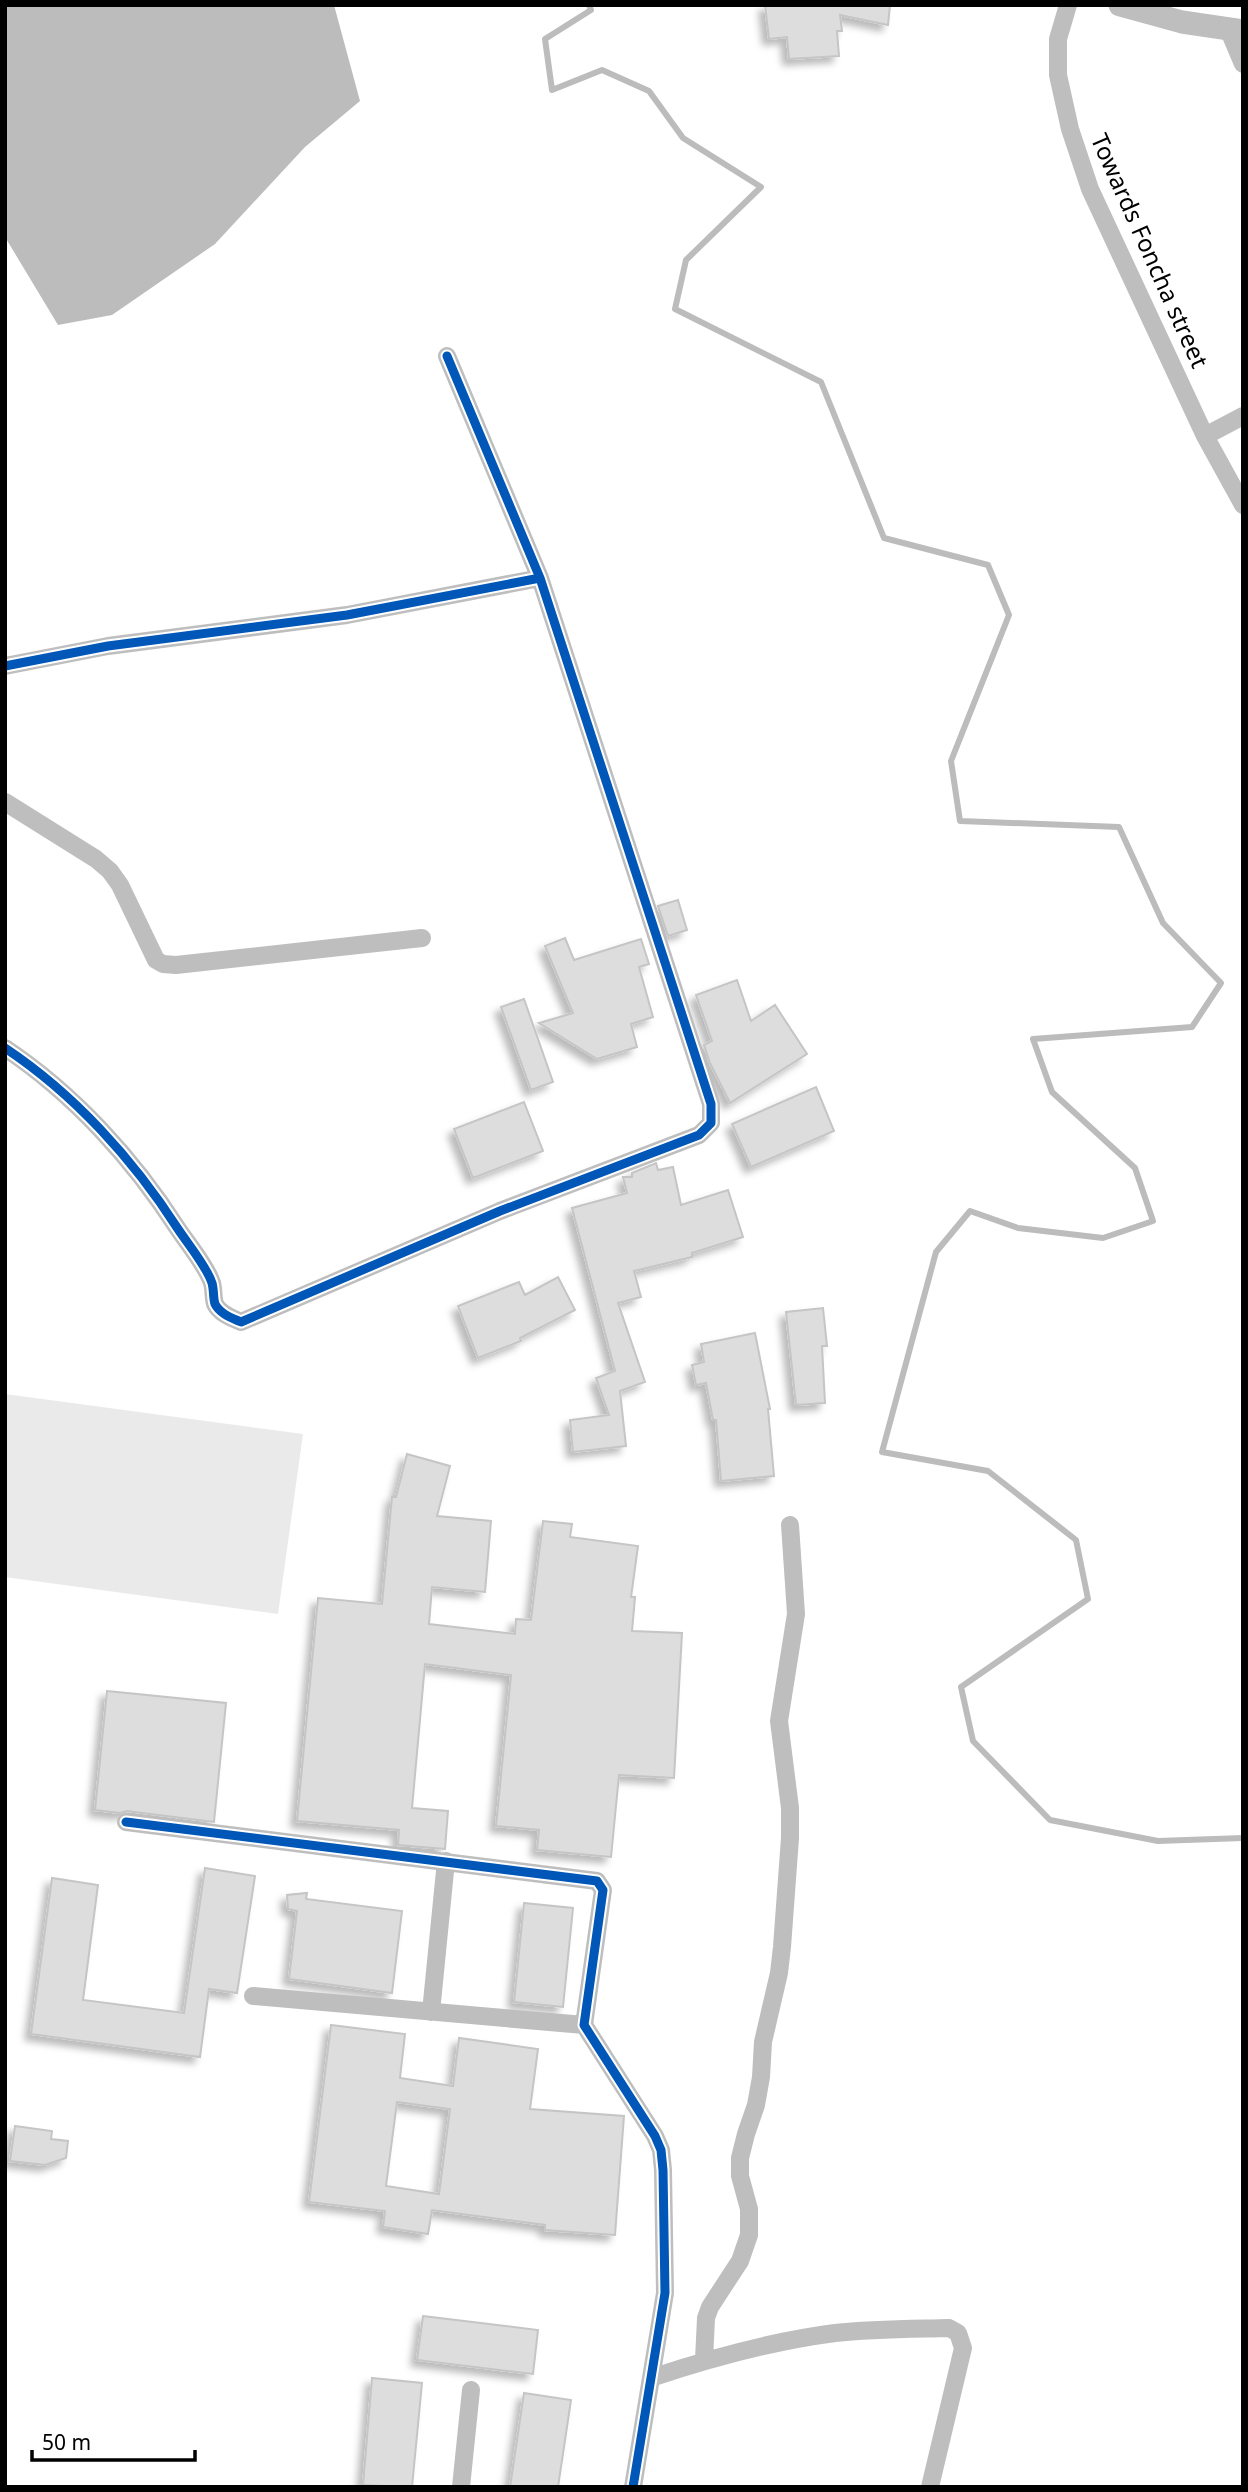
<svg xmlns="http://www.w3.org/2000/svg" width="1248" height="2492" font-family="'Noto Sans',sans-serif">
  <style>
    .green { fill: #eaeaea }
    .water { fill: #bcbcbc }
    .lines { fill: none; stroke-linecap: round; stroke-linejoin: round }
    .stream { stroke: #bcbcbc; stroke-width: 6 }
    .building { fill: #ddd; stroke: #c5c5c5; stroke-width: 2; fill-rule: evenodd; filter: url(#shadow) }
    .minor { stroke: #bebebe; stroke-width: 18 }
    .tertiary { stroke: #bebebe; stroke-width: 23 }
    .cycleway-casing { stroke: #fff; stroke-width: 13 }
    .cycleway { stroke: #0057b8; stroke-width: 9 }
    .labels { text-anchor: middle; stroke-width: 7; stroke-linejoin: round; paint-order: stroke }
    .street-label { font-size: 24px; fill: #000; stroke: #fff }
  </style>
  <defs>
    <filter id="shadow"><feDropShadow dx="-6" dy="6" stdDeviation="3.5" flood-color="#0004"/></filter>
  </defs>
  <rect width="100%" height="100%" fill="#fff"/>
  <path class="green" d="M5 1394 303 1434 278 1614 5 1577Z"/>
  <path class="water" d="M5 5H334L360 101 305 147 215 244 112 315 58 325 5 237Z"/>
  <g class="lines">
    <path class="stream" d="M589 5 591 10 545 39 552 90 602 70 649 91 683 138 761 187 686 260 675 309 821 382 884 538 988 565 1009 615 951 761 960 821 1119 827 1163 923 1221 983 1192 1027 1033 1039 1052 1092 1135 1168 1153 1221 1103 1238 1018 1228 970 1211 936 1252 882 1452 988 1471 1076 1540 1088 1599 961 1687 973 1741 1050 1820 1158 1841 1243 1838"/>
  </g>
  <path class="building" d="M765 5H890L888 25 840 15 842 31H837L839 56 789 59 787 37 769 39Z
    M678 900 687 930 668 936 658 906Z
    M565 938 574 960 641 939 649 964 639 967 653 1017 631 1024 637 1047 597 1059 539 1023 573 1013 545 946Z
    M737 980 751 1021 775 1005 807 1054 730 1103 710 1063 704 1045 712 1041 696 995Z
    M524 999 553 1082 531 1090 501 1007Z
    M816 1087 834 1131 751 1167 732 1124Z
    M524 1102 543 1151 473 1178 454 1129Z
    M656 1163 658 1170 673 1167 681 1205 728 1190 743 1237 692 1253V1257L634 1271 641 1297 618 1303 645 1382 620 1391 626 1446 573 1452 570 1420 609 1415 596 1378 615 1371 572 1208 627 1193 623 1177H632V1173Z
    M558 1277 575 1310 520 1338 521 1341 478 1358 458 1306 519 1282 525 1295Z
    M823 1308 827 1346H822L825 1403 796 1405 786 1312Z
    M755 1333 770 1409H768L774 1476 721 1481 716 1420H713L706 1383 696 1385 692 1365 704 1362 701 1344Z
    M407 1454 450 1466 437 1516 491 1521 485 1592 432 1587 429 1624 515 1634 516 1619 531 1620 543 1521 572 1524 570 1537 638 1546 631 1597H635L632 1631 682 1633 674 1778 619 1775 611 1857 537 1850 539 1830 496 1826 511 1675 425 1664 412 1808 448 1811 445 1849 398 1845 399 1830 297 1821 318 1598 382 1604 392 1497H396Z
    M107 1691 226 1703 214 1822 127 1811 120 1813 95 1810Z
    M205 1868 255 1876 237 1993 209 1989 200 2057 31 2034 52 1878 98 1885 83 2000 184 2013Z
    M307 1893 306 1899 402 1911 392 1993 289 1979 297 1911 288 1909 287 1895Z
    M524 1903 573 1908 563 2007 514 2002Z
    M331 2025 405 2034 400 2078 453 2086 459 2038 538 2049 530 2109 624 2116 615 2235 545 2230V2225L432 2210 428 2234 383 2227 385 2211 309 2202ZM397 2102 450 2109 439 2194 386 2186Z
    M15 2126 52 2131 51 2139 68 2141 66 2158 45 2165 10 2161Z
    M423 2316 538 2330 533 2374 417 2360Z
    M372 2378 422 2383 412 2487 363 2485Z
    M524 2393 571 2400 558 2487H510Z"/>
  <g class="lines">
    <path class="minor" d="M1068 5 1058 39V75L1070 129 1090 189 1205 436 1243 505
      M1229 31 1243 64
      M1205 436 1243 416
      M5 666 108 646 347 615 540 578
      M5 802 96 859 110 871 120 885 156 960 163 964 176 965 422 938
      M5 1048C74 1094 133 1159 178 1229 188 1244 207 1267 212 1283 214 1290 213 1298 215 1304 220 1314 232 1318 241 1322L500 1211 699 1135 711 1123V1104L540 578 447 356
      M126 1822 597 1881 603 1890 584 2025 655 2136 661 2150 663 2170 665 2293 633 2487
      M253 1996 584 2025
      M431 2012 446 1861
      M704 2360 706 2318 710 2307 740 2261 749 2235V2209L740 2176V2158L746 2134 756 2105 761 2077 763 2042 779 1973 782 1947 790 1838V1808L779 1721 796 1614 790 1525
      M651 2378C711 2358 773 2341 835 2333 873 2329 912 2329 949 2328L958 2333 963 2348 930 2487
      M461 2487 471 2390"/>
    <path class="tertiary" d="M1120 5 1182 22 1243 31"/>
    <g class="cycleway-casing">
      <path id="cycleway" d="M5 666 108 646 347 615 540 578
        M5 1048C74 1094 133 1159 178 1229 188 1244 207 1267 212 1283 214 1290 213 1298 215 1304 220 1314 232 1318 241 1322L500 1211 699 1135 711 1123V1104L540 578 447 356
        M126 1822 597 1881 603 1890 584 2025 655 2136 661 2150 663 2170 665 2293 633 2487"/>
    </g>
    <use href="#cycleway" class="cycleway"/>
  </g>
  <g class="labels">
    <g class="street-label">
      <text transform="translate(1149 251) rotate(66)" y="8">Towards Foncha street</text>
    </g>
  </g>
  <rect width="1248" height="2492" fill="none" stroke="#000000" stroke-width="14"/>
  <path d="M32 2450v10h163v-10" fill="none" stroke="#000000" stroke-width="3.5"/>
  <text x="42" y="2450" font-size="21" fill="#000000" stroke="#ffffff" stroke-width="5" paint-order="stroke">50 m</text>
</svg>
